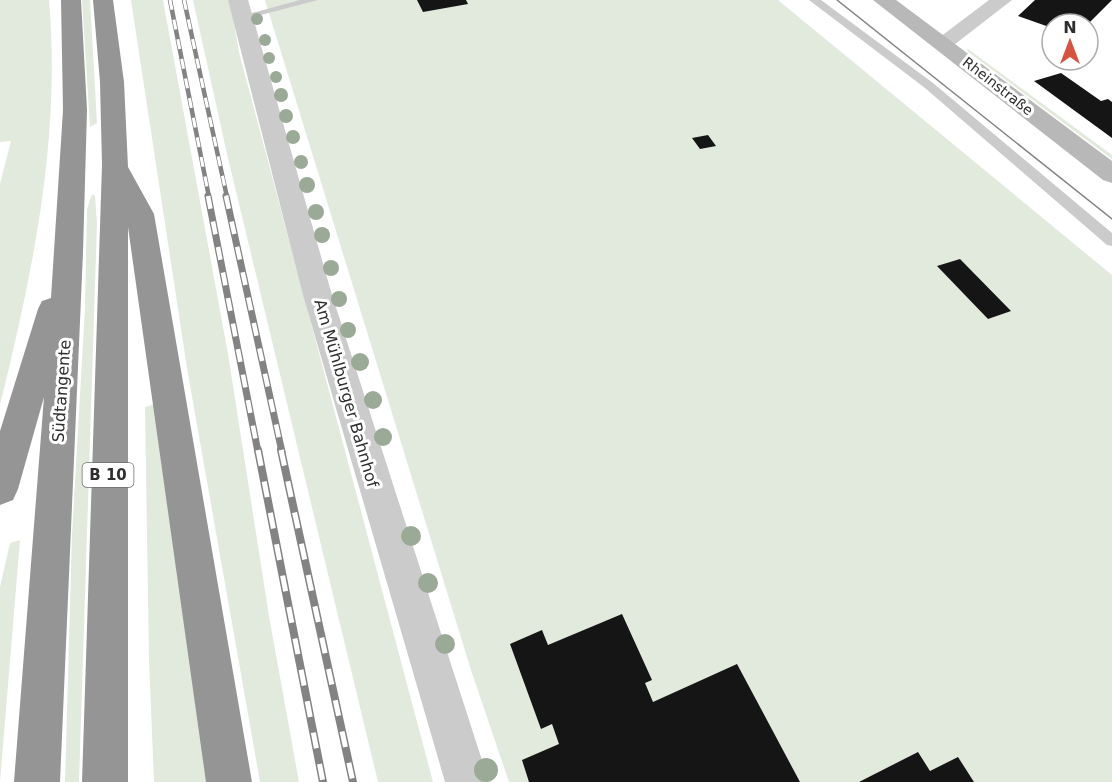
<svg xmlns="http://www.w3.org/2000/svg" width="1112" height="782" font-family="'DejaVu Sans',sans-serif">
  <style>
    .green { fill: #e1eadd }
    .building { fill: #151515 }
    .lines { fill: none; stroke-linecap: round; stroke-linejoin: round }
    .lane { fill: #cbcbcb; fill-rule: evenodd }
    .street { fill: #cbcbcb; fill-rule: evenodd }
    .secondary { fill: #b8b8b8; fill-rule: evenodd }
    .highway { fill: #959595; fill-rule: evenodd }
    .tram { stroke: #838383; stroke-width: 1.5 }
    .rail-far2-casing { stroke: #838383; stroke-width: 4.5 }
    .rail-far1-casing { stroke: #838383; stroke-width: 7 }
    .rail-casing { stroke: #838383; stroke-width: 8 }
    .rail-far2 { stroke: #fff; stroke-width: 3; stroke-dasharray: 10; stroke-linecap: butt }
    .rail-far1 { stroke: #fff; stroke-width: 4.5; stroke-dasharray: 13; stroke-linecap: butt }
    .rail { stroke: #fff; stroke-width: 5; stroke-dasharray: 16; stroke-linecap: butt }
    .tree { fill: #9baa96 }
    .labels { text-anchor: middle; stroke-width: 6; stroke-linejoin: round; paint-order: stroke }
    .far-street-label { font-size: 14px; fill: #2e2e2e; stroke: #fff }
    .shield { fill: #fff; stroke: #6d6d6d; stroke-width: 1.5 }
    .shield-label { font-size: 15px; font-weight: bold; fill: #2e2e2e }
    .street-label { font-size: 16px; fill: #2e2e2e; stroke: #fff }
  </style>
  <rect width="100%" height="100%" fill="#fff"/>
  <path class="green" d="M0 0H49C61 138 33 271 0 405V184L11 141 0 142Z
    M82 0H90L97 123 90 127Z
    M131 0H163L228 354 269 616 299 782H260L187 368Z
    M193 0H230L239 52 433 782H378L227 154Z
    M265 0H778L1112 275V782H509L471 670Z
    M968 49 1112 155V159L967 51Z
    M92 194 95 196 97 223 79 782H65L72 535 85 308 87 209Z
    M158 403 212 782H154L149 660 145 407Z
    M20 540 0 782V587L10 543Z"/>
  <path class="building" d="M417 0H466L468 4 423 12Z
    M1035 0H1112L1088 24H1052V28L1018 16Z
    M1061 73 1101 101 1108 99 1112 102V138L1034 81Z
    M708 135 716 146 700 149 692 138Z
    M960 259 1011 311 988 319 937 266Z
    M622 614 652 680 645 683 653 702 737 664 800 782H529L522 760 559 744 552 724 541 729 510 644 542 630 548 645Z
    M918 752 930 771 958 757 974 782H859Z"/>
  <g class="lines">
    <path class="lane" d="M300 0H318L242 20 237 17Z
      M809 0H821L933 83 1112 233V246L1107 245 925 88Z"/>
    <path class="street" d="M228 0H248L332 295 489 782H445L303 295Z
      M989 0H1012L950 48 943 50 936 48 932 44 936 40Z"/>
    <path class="secondary" d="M873 0H896L1112 161V183L1103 180Z"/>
    <path class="highway" d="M61 0H81L87 110 83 252 60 782H14L44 397 18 489 13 500 0 505V431L38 309 42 301 51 298 63 110Z
      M93 0H113L124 82 128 167 154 214 252 782H206L128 227V782H82L102 165 100 82Z"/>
    <path class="tram" d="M837 0 1112 219"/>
    <g class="rail-far2-casing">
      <path id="rail-far2" d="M170 0 209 197
        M184 0 227 197"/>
    </g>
    <g class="rail-far1-casing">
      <path id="rail-far1" d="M208 196 258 452
        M226 196 282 452"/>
    </g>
    <g class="rail-casing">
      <path id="rail" d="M258 450 323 782
        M281 450 353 782"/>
    </g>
    <use href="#rail-far2" class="rail-far2"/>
    <use href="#rail-far1" class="rail-far1"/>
    <use href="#rail" class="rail"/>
  </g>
  <g class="tree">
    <circle cx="257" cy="19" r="6"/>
    <circle cx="265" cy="40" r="6"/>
    <circle cx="269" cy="58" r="6"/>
    <circle cx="276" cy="77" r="6"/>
    <circle cx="281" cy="95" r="7"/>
    <circle cx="286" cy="116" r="7"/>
    <circle cx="293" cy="137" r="7"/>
    <circle cx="301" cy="162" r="7"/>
    <circle cx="307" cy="185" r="8"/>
    <circle cx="316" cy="212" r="8"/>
    <circle cx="322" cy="235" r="8"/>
    <circle cx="331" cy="268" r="8"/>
    <circle cx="339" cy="299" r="8"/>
    <circle cx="348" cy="330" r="8"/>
    <circle cx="360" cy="362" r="9"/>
    <circle cx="373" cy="400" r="9"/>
    <circle cx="383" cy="437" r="9"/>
    <circle cx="411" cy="536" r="10"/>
    <circle cx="428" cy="583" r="10"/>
    <circle cx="445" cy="644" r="10"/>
    <circle cx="486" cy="770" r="12"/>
  </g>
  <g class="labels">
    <g class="far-street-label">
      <text transform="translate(998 86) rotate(38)" y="5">Rheinstraße</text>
    </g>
    <rect class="shield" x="82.5" y="463" width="51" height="24" rx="4.5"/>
    <g class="shield-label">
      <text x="108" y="480">B 10</text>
    </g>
    <g class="street-label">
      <text transform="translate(61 391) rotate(-86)" y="6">Südtangente</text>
      <text transform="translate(347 393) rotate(74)" y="6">Am Mühlburger Bahnhof</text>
    </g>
  </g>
  <g transform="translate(1070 42)"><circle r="28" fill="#ffffff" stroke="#ababab" stroke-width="1.5"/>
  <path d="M0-4.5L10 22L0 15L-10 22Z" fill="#d55340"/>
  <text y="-9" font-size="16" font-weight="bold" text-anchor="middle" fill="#2e2e2e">N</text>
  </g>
</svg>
